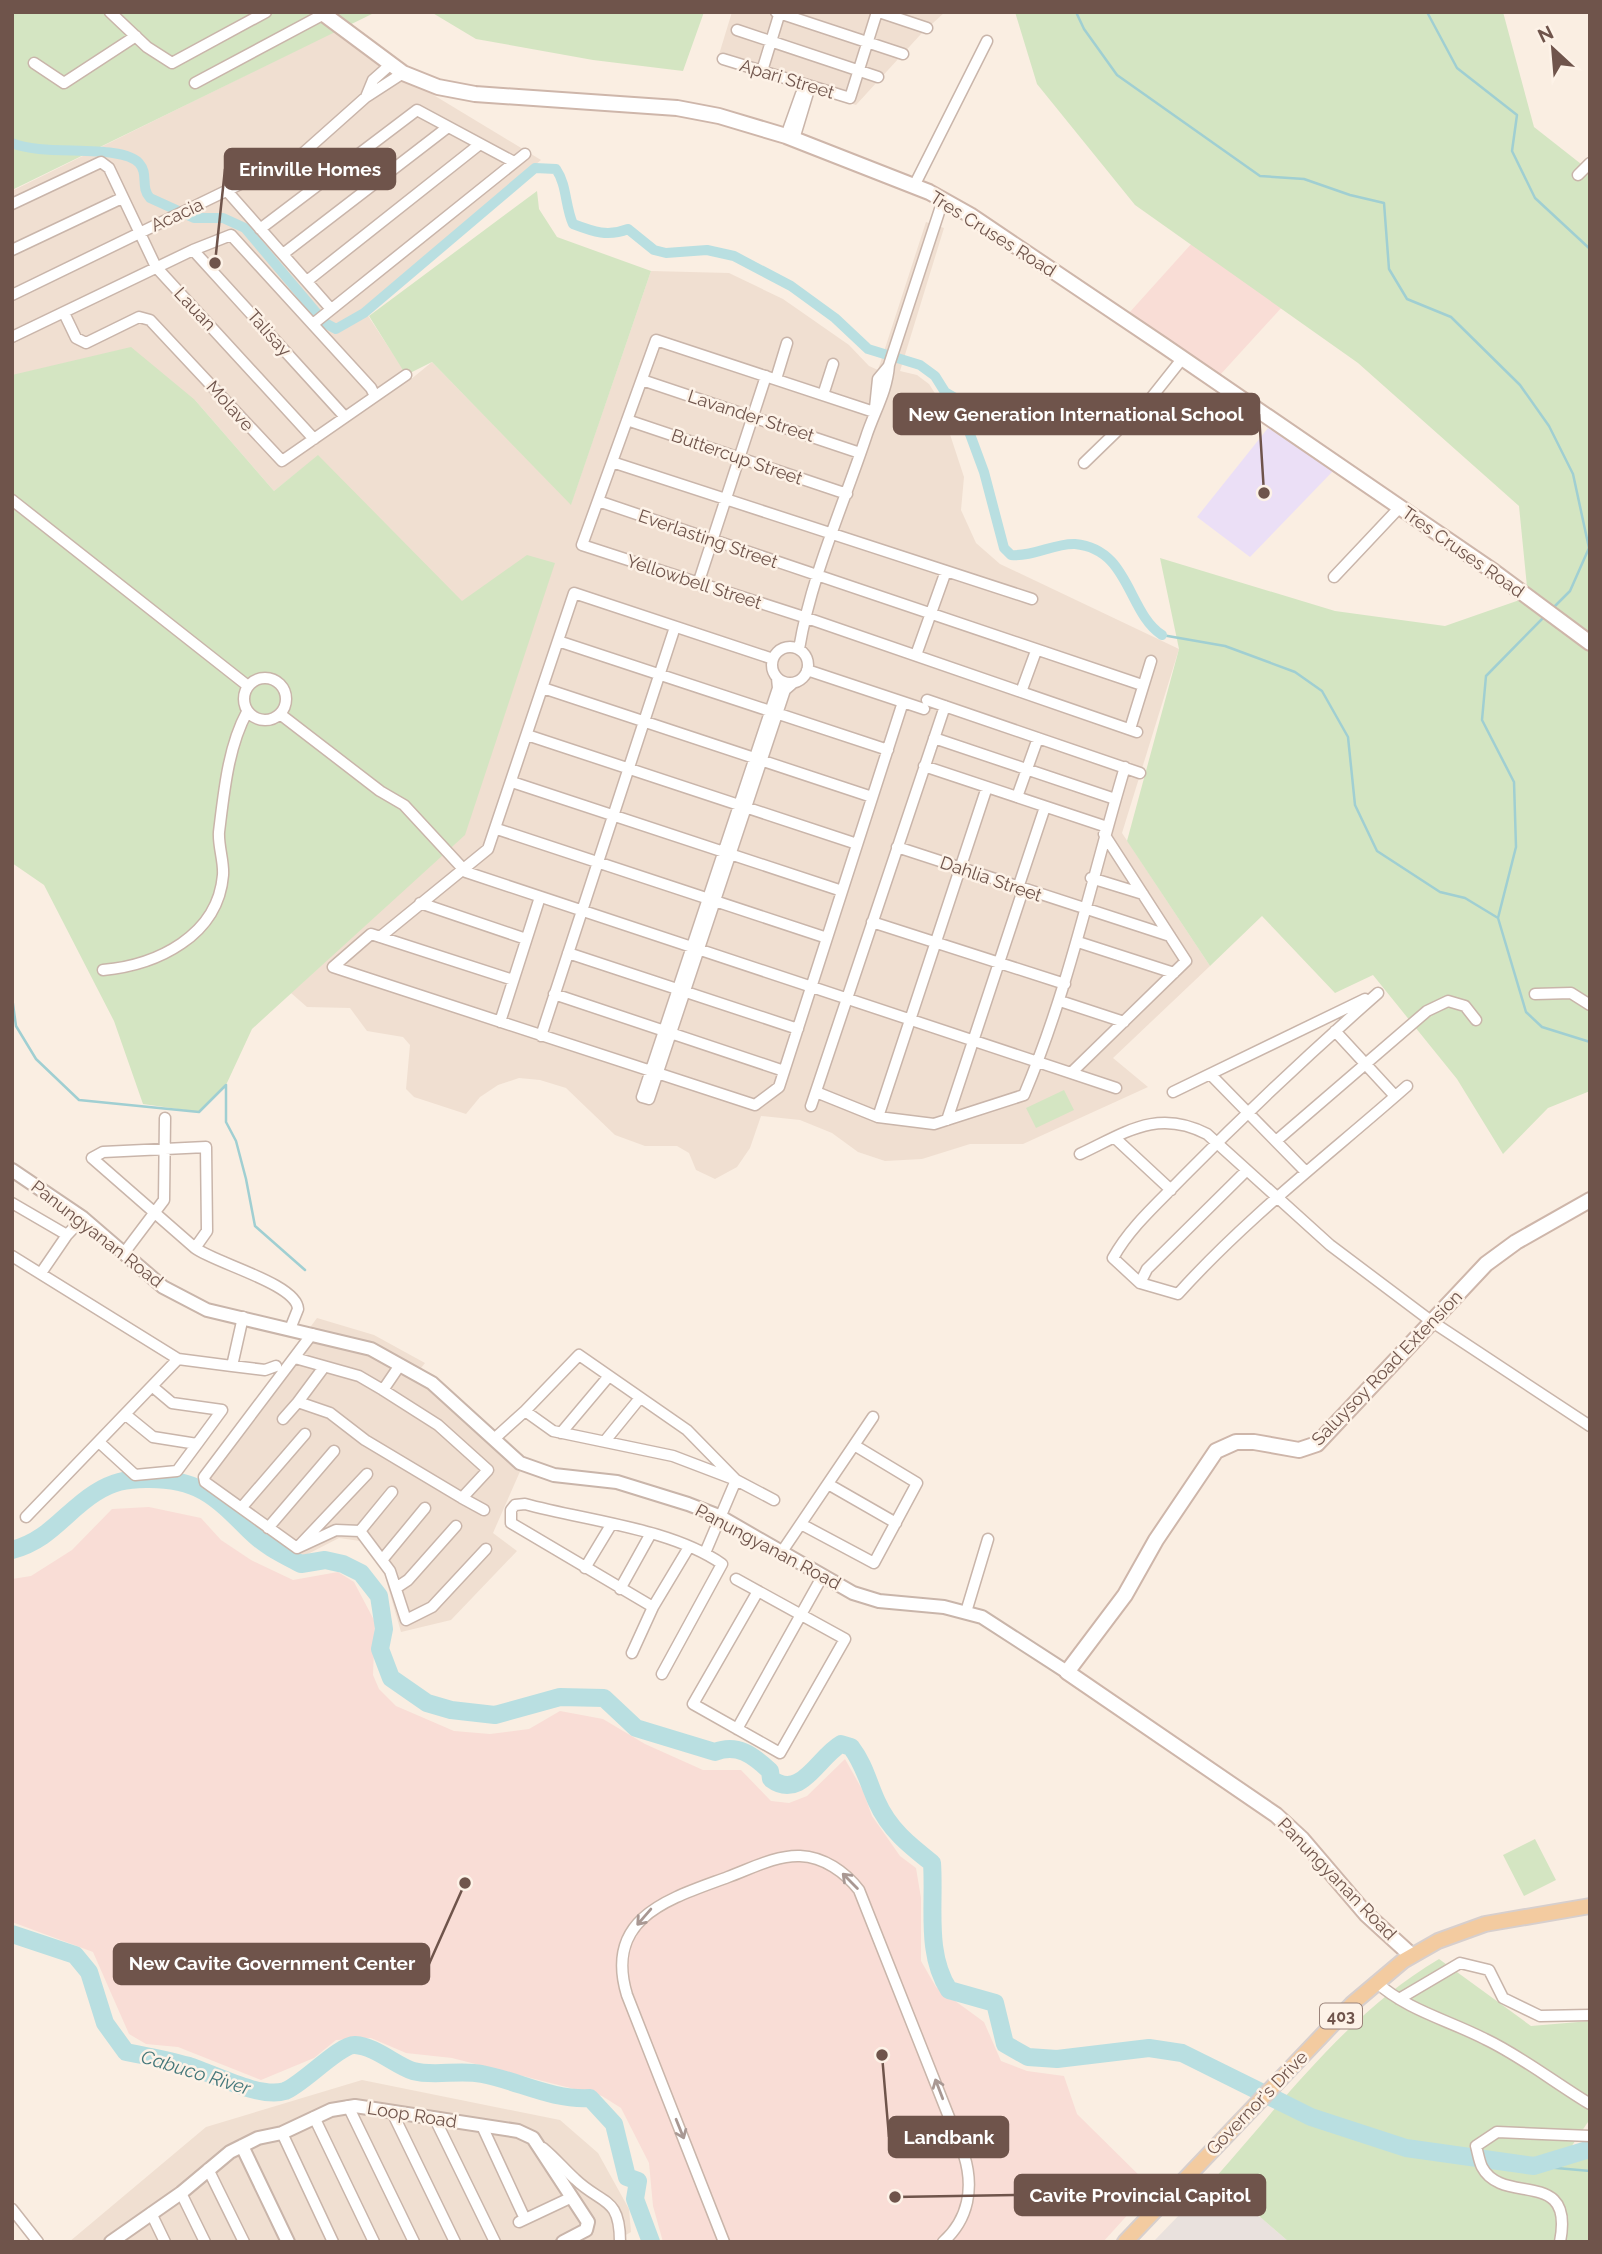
<svg xmlns="http://www.w3.org/2000/svg" width="1602" height="2254" font-family="Raleway,sans-serif">
  <style>
    .residential { fill: #f0dfd1 }
    .commercial { fill: #f9ddd6 }
    .industrial { fill: #e9e1dd }
    .education { fill: #ebdff6 }
    .green { fill: #d4e5c2 }
    .lines { fill: none; stroke-linecap: round; stroke-linejoin: round }
    .stream { stroke: #a0cfd2; stroke-width: 2.5 }
    .canal { stroke: #b9dfe1; stroke-width: 10 }
    .river { stroke: #b9dfe1; stroke-width: 18 }
    .minor-casing { stroke: #c9b5aa; stroke-width: 13 }
    .tertiary-casing { stroke: #c9b5aa; stroke-width: 16 }
    .secondary-casing { stroke: #ceb6aa; stroke-width: 18 }
    .primary-casing { stroke: #d7cfcd; stroke-width: 18 }
    .minor { stroke: #fff; stroke-width: 10 }
    .tertiary { stroke: #fff; stroke-width: 12 }
    .secondary { stroke: #fff; stroke-width: 14 }
    .primary { stroke: #f3cba0; stroke-width: 14 }
    .oneway { stroke: #a99893 }
    .labels { text-anchor: middle; stroke-width: 5; stroke-linejoin: round; paint-order: stroke }
    .shield { fill: #fdf2e7; stroke: #9a837a; stroke-width: 2 }
    .shield-label { font-size: 16px; font-weight: bold; fill: #6f544b }
    .street-label { font-size: 18px; fill: #6f544b; stroke: #fdf2e7 }
    .water-label { font-size: 19px; font-style: italic; fill: #44777a; stroke: #fdf2e7 }
    .leader { fill: none; stroke: #6f544b; stroke-width: 2.5 }
    .callout-dot { fill: #6f544b; stroke: #fdf2e7; stroke-width: 2.5 }
    .callout { fill: #6f544b; stroke: #6f544b; stroke-width: 2.5 }
    .callout-label { font-size: 19px; text-anchor: middle; font-weight: bold; fill: #fff }
  </style>
  <rect width="100%" height="100%" fill="#faeee2"/>
  <path class="residential" d="M732 12H945L921 34 856 105 717 61Z
    M333 32 379 66 417 85 541 160 363 308 410 380 432 362 571 504 651 271 729 273 783 299 849 345 869 366 878 370 926 222 944 228 900 371 917 375 929 384 938 398 964 477 961 510 976 543 1000 564 1179 649 1122 833 1210 966 1113 1058 1148 1087 1023 1144H970L922 1159 885 1161 858 1152 832 1133 800 1120 761 1116 750 1148 737 1167 715 1179 696 1170 689 1153 677 1146H645L615 1135 566 1088 540 1080 519 1078 498 1085 480 1097 466 1114 414 1097 406 1089 410 1045 403 1037 367 1031 350 1008 307 1007 291 993 446 850 455 607 318 456 274 491 195 400 12 384V191Z
    M317 1318 374 1335 425 1363 414 1377 522 1467 493 1533 517 1551 451 1620 401 1632 382 1566 360 1541 339 1538 302 1557 288 1552 255 1524 194 1485Z
    M362 2080 560 2120 598 2153 629 2209 631 2232 614 2242H69L206 2127Z"/>
  <path class="commercial" d="M1202 232 1294 294 1220 375 1129 313Z
    M149 1507 201 1518 221 1540 251 1560 293 1580 338 1572 354 1582 375 1622 373 1675 379 1689 396 1706 454 1731 490 1734 529 1729 560 1711 603 1719 645 1744 703 1770H741L771 1801 789 1803 807 1796 845 1759 863 1791 872 1816 900 1856 916 1868 921 1898V1961L936 1987 984 2022 1001 2061 1027 2071 1064 2076 1077 2114 1152 2188 1103 2242H663L653 2206 649 2163 621 2108 602 2096 452 2058 406 2053 371 2038 336 2040 314 2058 261 2080 178 2047 146 2044 129 2034 93 1952 12 1922V1579L31 1576 72 1550 112 1509Z"/>
  <path class="industrial" d="M1215 2178 1289 2242H1153Z"/>
  <path class="education" d="M1268 428 1334 470 1250 557 1197 517Z"/>
  <path class="green" d="M12 12H376L12 190Z
    M431 12H704L683 71 593 60 476 39Z
    M1015 12H1503L1534 127 1590 171V1091L1548 1108 1503 1154 1457 1079 1373 975 1335 993 1262 916 1210 966 1127 841 1179 649 1160 558 1335 611 1445 626 1528 597 1519 506 1358 363 1135 205 1037 84Z
    M537 191 539 209 557 237 651 271 571 505 432 362 406 375 369 316Z
    M131 347 195 400 274 491 318 455 462 601 527 555 555 563 465 835 252 1029 226 1085 199 1112 143 1104 114 1021 44 885 12 863V375Z
    M1064 1090 1074 1110 1036 1128 1026 1108Z
    M1535 1839 1556 1880 1524 1896 1503 1855Z
    M1439 1959 1531 2026 1590 2021V2119L1565 2156 1590 2149V2242H1289L1215 2178C1284 2100 1349 2012 1439 1959Z"/>
  <g class="lines">
    <path class="stream" d="M1076 12 1084 29 1117 75 1260 176 1304 179 1350 195 1384 203 1389 269 1407 299 1451 317 1520 385 1549 426 1573 474 1589 548 1570 591 1555 606
      M1427 12 1457 68 1517 115 1512 151 1535 198 1590 249
      M1162 635 1225 646 1295 672 1322 691 1348 737 1355 805 1377 851 1440 892 1465 898 1498 918 1526 1012 1542 1027 1590 1042
      M1498 918 1516 847 1514 782 1482 720 1486 676 1543 618
      M12 997 16 1026 36 1059 79 1100 199 1112 226 1085
      M226 1085V1122L236 1141 246 1179 255 1226 305 1270
      M1534 2166 1590 2171"/>
    <path class="canal" d="M12 143C43 157 121 143 139 163 149 174 140 187 150 198L194 218H223L245 228 325 323 336 329 364 313 535 168 556 169C567 185 565 206 573 224 594 232 608 237 628 229L654 250 666 253 707 250 734 256 791 286 835 318 868 349 920 365 935 376 945 392 957 399 984 472 1004 548 1011 555C1034 557 1054 543 1075 544 1130 549 1127 612 1162 635"/>
    <path class="river" d="M12 1550C50 1540 65 1512 95 1493 112 1482 126 1479 146 1479 199 1478 216 1497 251 1532 265 1546 284 1555 301 1564L325 1560 343 1564 361 1573 379 1596 384 1629 380 1649 391 1678 427 1703 451 1710 495 1715 560 1697 604 1698 636 1728 715 1752C737 1743 753 1755 770 1771L771 1779C801 1801 818 1757 841 1744L851 1747C864 1764 868 1782 877 1802 889 1829 909 1845 932 1863 935 1905 925 1953 949 1990L995 2003 1005 2044 1028 2057 1057 2059 1149 2048 1182 2053 1311 2117 1406 2148 1534 2166 1590 2149
      M12 1934 75 1955 89 1972 105 2023 126 2052C147 2056 168 2060 189 2066 214 2074 260 2099 285 2091 303 2084 340 2044 355 2045 375 2046 395 2065 413 2071 435 2077 459 2069 482 2074 519 2081 551 2100 590 2098L614 2124 627 2177 638 2181 635 2199 651 2242"/>
    <g class="minor-casing">
      <path id="minor" d="M110 12 147 47 172 63 266 12
        M776 12 903 54
        M879 12 927 28
        M737 30 878 77
        M723 59 850 98 877 12
        M34 63 64 83 136 36
        M762 71 780 12
        M195 83 324 14
        M366 97 373 80 391 64
        M786 136 801 94
        M794 139 810 86
        M1578 175 1590 163
        M914 186 987 41
        M227 191 331 309
        M12 204 101 162 109 168 156 267 314 439
        M260 229 417 110 514 162
        M12 250 122 198
        M193 250 345 417
        M283 254 448 127
        M307 281 480 144
        M12 295 302 154 366 97 403 73
        M64 313 76 338 86 343 139 317 150 320 282 461 406 375
        M313 324 525 154
        M12 337 193 250 231 235 371 388 375 396
        M776 379 787 343
        M642 380 860 453
        M823 395 833 364
        M875 408 878 379 888 367
        M874 412 656 340 582 545 807 618 1137 732
        M627 420 847 494
        M612 462 1032 599
        M1084 463 1151 398 1182 359
        M12 500 248 686
        M598 501 1142 685
        M1334 577 1399 508
        M698 584 766 376
        M558 641 888 750
        M772 665a18 18 0 1 1 36 0a18 18 0 1 1-36 0Z
        M799 649C811 577 843 506 866 437 874 412 887 392 889 365L943 200
        M916 655 946 571
        M807 670 924 709
        M244 699a21 21 0 1 1 42 0a21 21 0 1 1-42 0Z
        M777 678 778 688 642 1097 649 1099 785 690 793 683
        M543 688 872 797
        M1021 692 1036 651
        M927 700 1140 773
        M280 714 380 791 404 805 466 872 1116 1088
        M1130 729 1151 661
        M527 735 857 844
        M934 738 1115 799
        M924 766 1107 827
        M512 782 842 891
        M1017 797 1038 738
        M497 829 827 938
        M897 847 1170 936
        M1091 878 1143 894
        M1018 888 1045 807
        M420 903 526 939
        M872 922 1065 984
        M380 937 488 849 574 593 773 659
        M1078 942 1174 973
        M568 953 798 1029
        M333 967 755 1105 779 1087 903 702
        M333 967 371 934 513 980
        M103 970C157 965 218 936 223 875 224 861 218 846 219 832 224 792 228 747 247 712
        M1378 993C1311 1052 1246 1113 1183 1177 1159 1202 1130 1227 1113 1258L1140 1283 1178 1294C1247 1217 1330 1154 1407 1086
        M554 994 784 1071
        M1535 994 1571 993 1590 1005
        M1060 1001 1124 1022
        M500 1022 540 897
        M1335 1031 1395 1096
        M541 1036 675 627
        M1071 1073 1186 961 1104 834
        M1211 1075 1306 1172
        M816 1092 878 1117 934 1124 1024 1095C1069 989 1092 877 1125 767
        M1173 1092 1365 999
        M811 1106 945 706
        M878 1117 987 787
        M947 1120 1023 890
        M1115 1138 1171 1190
        M1276 1141 1427 1011 1448 1001 1465 1006 1476 1020
        M1080 1154C1125 1133 1157 1108 1207 1134L1330 1245 1431 1321 1590 1426
        M12 1203 67 1235
        M195 1248 207 1231 206 1147 103 1152 92 1158 195 1248C215 1263 297 1284 298 1309L290 1329
        M124 1253 164 1200 165 1118
        M12 1256 178 1359 232 1366 243 1317
        M41 1273 67 1235 83 1218
        M1140 1283 1147 1269 1246 1171
        M312 1334 204 1477 205 1482 297 1548 336 1530 360 1531 390 1571 406 1620 432 1607 486 1549
        M295 1358 359 1376 383 1390 438 1425 488 1470 462 1498 484 1510
        M232 1366 265 1370 276 1366
        M324 1367 298 1402 330 1413 365 1440 462 1498
        M383 1390 400 1365
        M126 1415 153 1437 197 1444 222 1410 172 1403 153 1387
        M283 1419 298 1402
        M561 1433 609 1376
        M494 1439 525 1411
        M605 1441 640 1398
        M100 1443 135 1475 177 1471 197 1444
        M828 1484 896 1523
        M242 1507 305 1434
        M26 1517 178 1359
        M801 1524 874 1563 917 1483 854 1445
        M268 1528 334 1451
        M360 1531 392 1492
        M297 1548 367 1474
        M705 1553 736 1480 687 1430 579 1355 525 1411 553 1431 673 1456 736 1480 774 1500
        M781 1553 873 1417
        M382 1560 425 1508
        M585 1568 611 1525
        M736 1579 845 1639 780 1753 693 1704 758 1591
        M396 1588 408 1580 456 1526
        M620 1589 650 1535
        M653 1607 511 1523V1510L515 1505 525 1504C587 1521 670 1528 722 1564L662 1674
        M966 1612 988 1539
        M632 1653 653 1607 689 1547
        M737 1729 822 1577
        M1376 1982C1407 2010 1448 2020 1485 2039 1521 2056 1555 2083 1590 2104
        M1399 1999 1460 1963 1489 1970 1503 1998 1540 2016 1590 2015
        M348 2106 414 2242
        M392 2112 455 2242
        M314 2117 374 2242
        M435 2119 495 2242
        M482 2126 525 2219
        M282 2133 333 2242
        M543 2148C555 2158 564 2169 575 2179 602 2205 620 2196 620 2242
        M208 2169 244 2242
        M181 2193 205 2242
        M12 2209 38 2242
        M151 2213 165 2242
        M519 2222 570 2198
        M724 2242 627 1995C603 1916 672 1898 728 1877 750 1869 776 1855 800 1856 824 1857 845 1872 859 1890L964 2155C974 2187 969 2219 943 2242
        M1560 2242C1575 2166 1503 2207 1482 2167 1479 2161 1478 2153 1476 2146L1497 2132 1590 2136"/>
    </g>
    <g class="tertiary-casing">
      <path id="tertiary" d="M12 1170 83 1218 163 1287 207 1310 371 1349 432 1383 520 1463 554 1475 617 1482 688 1504 719 1516 853 1593 879 1601 944 1607 982 1617 1067 1672
        M242 2146 288 2242
        M111 2242 181 2193 230 2152 258 2138 282 2133 331 2110 355 2106 518 2131 533 2138 588 2222 586 2230 563 2242"/>
    </g>
    <g class="secondary-casing">
      <path id="secondary" d="M321 12 403 73 438 87 475 94 677 108 719 116 786 136 929 192 970 215 1163 345 1493 571 1590 643
        M1411 1955 1366 1914 1302 1839 1276 1815 1067 1672 1125 1595 1156 1540 1216 1451 1236 1442H1254L1299 1450 1317 1444 1486 1264 1516 1242 1590 1200"/>
    </g>
    <g class="primary-casing">
      <path id="primary" d="M1125 2242 1352 2004 1403 1961 1438 1941 1485 1924 1590 1906"/>
    </g>
    <use href="#minor" class="minor"/>
    <use href="#tertiary" class="tertiary"/>
    <use href="#secondary" class="secondary"/>
    <use href="#primary" class="primary"/>
  </g>
  <defs><path id="oneway-shaft" d="M-6 0H5M1.5-3L5.5 0L1.5 3" fill="none" stroke-width="1.6" stroke-linecap="round" stroke-linejoin="round" transform="scale(1.75)"/></defs>
  <g class="oneway">
    <use href="#oneway-shaft" transform="translate(850 1881) rotate(-135)"/>
    <use href="#oneway-shaft" transform="translate(644 1917) rotate(131)"/>
    <use href="#oneway-shaft" transform="translate(939 2089) rotate(-111)"/>
    <use href="#oneway-shaft" transform="translate(680 2129) rotate(68)"/>
  </g>
  <g class="labels">
    <rect class="shield" x="1320" y="2003.5" width="42" height="25" rx="5"/>
    <g class="shield-label">
      <text x="1341" y="2022">403</text>
    </g>
    <g class="street-label">
      <text transform="translate(787 79) rotate(17)" y="6">Apari Street</text>
      <text transform="translate(177 215) rotate(-25)" y="6">Acacia</text>
      <text transform="translate(993 234) rotate(32)" y="6">Tres Cruses Road</text>
      <text transform="translate(195 309) rotate(47)" y="6">Lauan</text>
      <text transform="translate(269 333) rotate(48)" y="6">Talisay</text>
      <text transform="translate(230 406) rotate(48)" y="6">Molave</text>
      <text transform="translate(751 416) rotate(18)" y="6">Lavander Street</text>
      <text transform="translate(737 457) rotate(19)" y="6">Buttercup Street</text>
      <text transform="translate(708 539) rotate(19)" y="6">Everlasting Street</text>
      <text transform="translate(1463 552) rotate(35)" y="6">Tres Cruses Road</text>
      <text transform="translate(694 582) rotate(18)" y="6">Yellowbell Street</text>
      <text transform="translate(991 879) rotate(19)" y="6">Dahlia Street</text>
      <text transform="translate(97 1234) rotate(38)" y="6">Panungyanan Road</text>
      <text transform="translate(1387 1368) rotate(-46)" y="6">Saluysoy Road Extension</text>
      <text transform="translate(768 1547) rotate(28)" y="6">Panungyanan Road</text>
      <text transform="translate(1337 1879) rotate(46)" y="6">Panungyanan Road</text>
      <text transform="translate(1257 2103) rotate(-46)" y="6">Governor's Drive</text>
      <text transform="translate(412 2115) rotate(9)" y="6">Loop Road</text>
    </g>
    <g class="water-label">
      <text transform="translate(196 2072) rotate(17)" y="7">Cabuco River</text>
    </g>
  </g>
  <path class="leader" d="M215 263L225 169M1264 493L1259 414M465 1883L429 1964M882 2055L889 2137M895 2197L1015 2195"/>
  <g class="callout-dot">
    <circle cx="215" cy="263" r="7"/>
    <circle cx="1264" cy="493" r="7"/>
    <circle cx="465" cy="1883" r="7"/>
    <circle cx="882" cy="2055" r="7"/>
    <circle cx="895" cy="2197" r="7"/>
  </g>
  <g class="callout">
    <rect x="225" y="149" width="170" height="40" rx="7"/>
    <rect x="894" y="394" width="365" height="40" rx="7"/>
    <rect x="114" y="1944" width="315" height="40" rx="7"/>
    <rect x="889" y="2117" width="119" height="40" rx="7"/>
    <rect x="1015" y="2175" width="250" height="40" rx="7"/>
  </g>
  <g class="callout-label">
    <text x="310" y="176">Erinville Homes</text>
    <text x="1076" y="421">New Generation International School</text>
    <text x="272" y="1970">New Cavite Government Center</text>
    <text x="949" y="2144">Landbank</text>
    <text x="1140" y="2202">Cavite Provincial Capitol</text>
  </g>
  <rect width="1602" height="2254" fill="none" stroke="#6f544b" stroke-width="28"/>
  <g transform="translate(1553 49) rotate(334)" stroke="#fdf2e7" stroke-width="5" paint-order="stroke">
  <path d="M0-5L12 26L0 18L-12 26Z" fill="#6f544b"/>
  <text y="-10" font-size="19" font-weight="bold" text-anchor="middle" fill="#6f544b">N</text>
  </g>
</svg>
